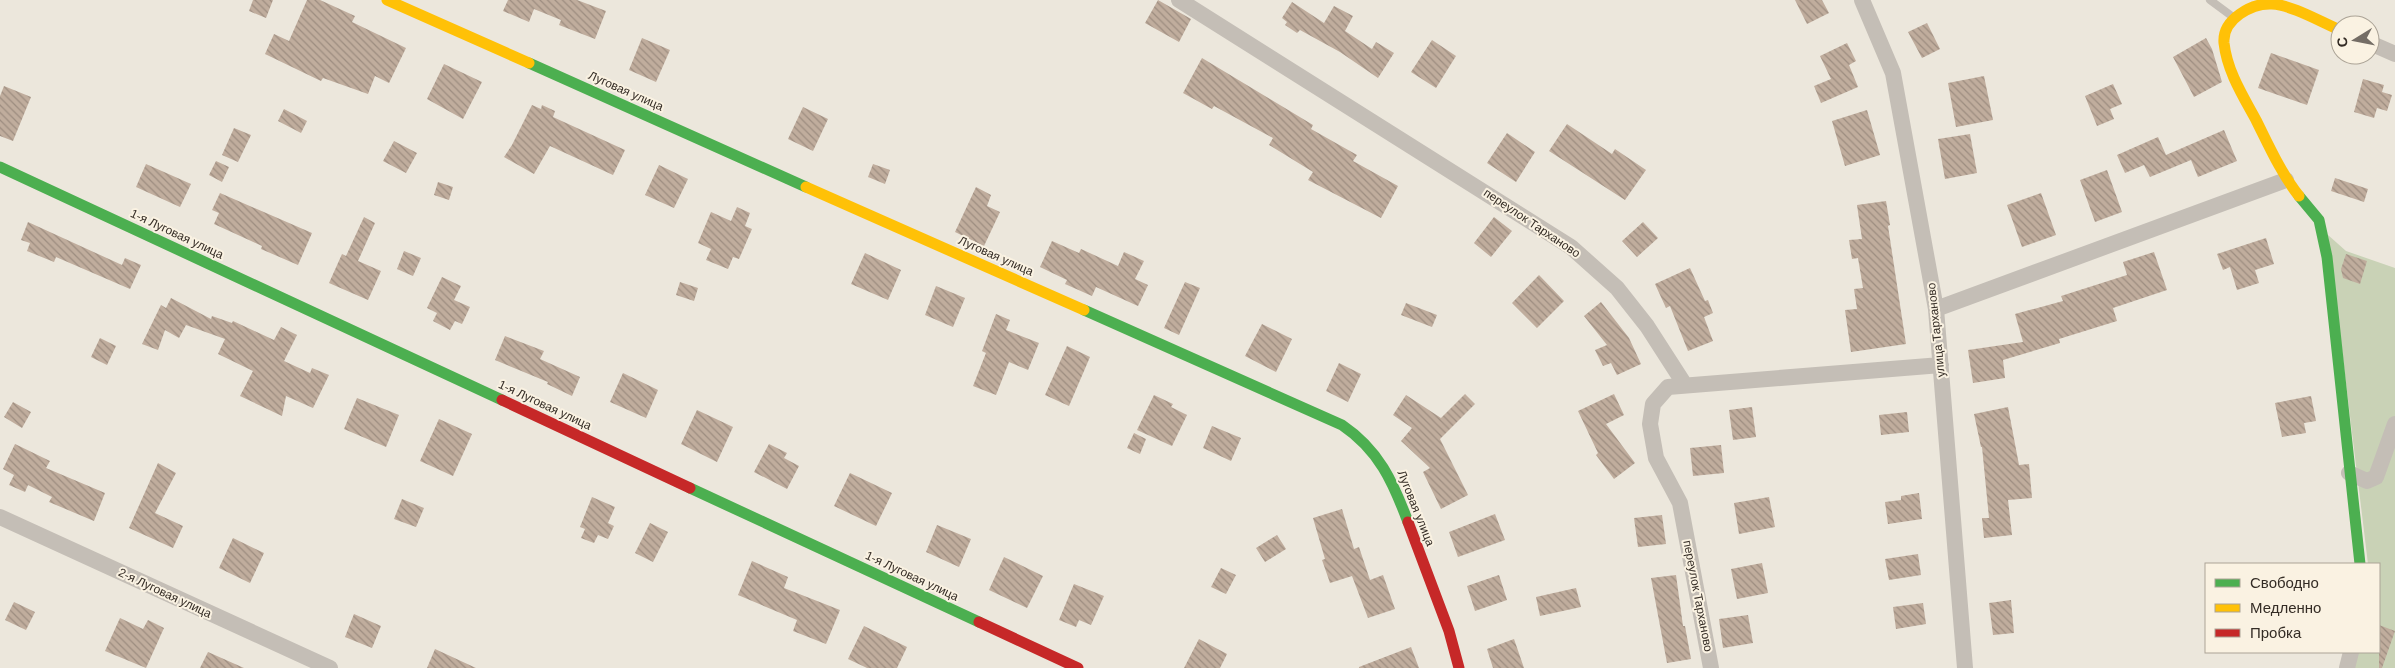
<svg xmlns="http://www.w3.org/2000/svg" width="2395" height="668" font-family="Arial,sans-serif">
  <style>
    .garden { fill: #c9d2b6 }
    .building { fill: url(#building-back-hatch) }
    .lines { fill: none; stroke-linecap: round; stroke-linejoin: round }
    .lane { stroke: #c4beb6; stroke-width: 8 }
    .street { stroke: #c4beb6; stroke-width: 16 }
    .fast { stroke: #4caf50; stroke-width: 11 }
    .slow { stroke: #ffc107; stroke-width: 11 }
    .jam { stroke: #c62828; stroke-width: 11 }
    .labels { text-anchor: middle; stroke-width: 4; stroke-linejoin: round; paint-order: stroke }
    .street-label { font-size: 12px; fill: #342c25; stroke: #faf2e2 }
  </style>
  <defs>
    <pattern id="building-back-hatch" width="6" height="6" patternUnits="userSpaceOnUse" patternTransform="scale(1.25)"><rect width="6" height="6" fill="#c0ad9d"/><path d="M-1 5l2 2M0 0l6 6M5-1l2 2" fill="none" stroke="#9d8d80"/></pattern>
  </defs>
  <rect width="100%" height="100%" fill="#ece7dc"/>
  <path class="garden" d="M2328 235 2346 251 2395 268V668H2347L2353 652H2379V564H2368Z"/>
  <path class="building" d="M253 0H273L266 18 249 11Z
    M307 0H320L355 16 352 22 406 48 389 83 375 76 368 94 323 78 321 81 265 54 274 34 289 41Z
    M508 0H577L606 11 595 39 559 25 561 20 534 9 529 22 503 11Z
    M1158 0 1191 19 1179 42 1145 23Z
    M1795 0H1822L1829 13 1807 24Z
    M1292 2 1324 23 1334 6 1353 16 1345 31 1372 49 1376 42 1394 53 1378 78 1340 52 1300 30 1297 33 1285 25 1287 22 1282 18Z
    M1927 23 1940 49 1922 58 1908 32Z
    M642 38 670 50 656 82 629 70Z
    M2206 38 2212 49 2222 82 2194 97 2173 57Z
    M1432 40 1456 56 1436 88 1411 72Z
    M1847 43 1856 61 1849 65 1858 87 1821 103 1814 86 1831 79 1820 56Z
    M2271 53 2319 70 2307 105 2258 88Z
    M1202 58 1313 125 1311 129 1357 155 1353 161 1398 186 1381 218 1308 180 1313 172 1269 145 1273 138 1214 106 1212 109 1183 93Z
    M444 64 482 82 463 119 427 99Z
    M1984 76 1993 120 1956 127 1948 83Z
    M2363 79 2384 85 2382 92 2392 95 2387 111 2377 108 2374 118 2354 112Z
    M2113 84 2122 104 2110 109 2114 119 2097 126 2085 96Z
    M4 86 31 97 13 141 0 136V96Z
    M532 105 541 109 542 105 555 111 553 117 625 150 613 175 550 146 534 174 504 157 512 145Z
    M803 107 828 119 813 151 788 139Z
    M284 109 307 121 301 133 278 121Z
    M1867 110 1880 155 1845 166 1832 121Z
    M1567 124 1612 154 1615 149 1646 170 1625 200 1549 151Z
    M234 128 251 135 238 162 222 155Z
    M2224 130 2237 161 2198 177 2191 160 2150 177 2144 165 2125 173 2117 155 2158 137 2166 155Z
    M1507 133 1535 152 1516 182 1487 163Z
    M1970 134 1977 173 1945 179 1938 139Z
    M394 141 417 153 406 173 383 161Z
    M216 161 229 167 222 182 209 175Z
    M146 164 191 184 180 207 136 187Z
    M873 164 890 170 885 184 868 177Z
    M659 165 688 179 674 208 645 195Z
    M2107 170 2122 212 2095 222 2080 180Z
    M2335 178 2368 189 2364 202 2331 191Z
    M438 182 453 187 449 200 434 195Z
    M976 187 991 195 987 206 1000 212 984 246 955 232Z
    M220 193 312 233 298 265 261 249 262 246 214 224 219 213 212 210Z
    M2041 193 2056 235 2022 247 2007 205Z
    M1886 201 1890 225 1888 226 1906 344 1851 352 1845 310 1857 309 1854 289 1863 288 1858 258 1852 259 1849 240 1862 239 1857 205Z
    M737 207 750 213 745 226 752 229 739 259 733 257 728 269 706 260 711 249 698 243 711 212 731 221Z
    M364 217 375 223 358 261 381 271 368 300 329 283 342 254 346 256Z
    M1494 217 1512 231 1491 257 1474 243Z
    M28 222 122 265 125 258 141 265 130 289 56 257 54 262 27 251 30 243 21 240Z
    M1643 222 1658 238 1637 257 1622 241Z
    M2266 238 2274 264 2255 270 2259 283 2237 290 2230 267 2223 270 2217 254Z
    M1052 241 1079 253 1081 249 1118 266 1124 252 1144 261 1135 279 1148 285 1138 306 1096 287 1092 296 1065 284 1067 280 1040 267Z
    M404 251 421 258 413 276 397 269Z
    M2154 252 2167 290 2113 308 2117 321 2059 339 2060 343 2003 360 2005 378 1973 383 1968 350 2023 342 2015 314 2063 301 2061 296 2127 275 2123 262Z
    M865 253 901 270 888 300 851 284Z
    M2346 254 2367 261 2360 284 2343 278 2341 269Z
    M1690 268 1705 301 1708 300 1713 313 1704 317 1713 341 1688 351 1670 306 1666 308 1655 284Z
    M1539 275 1564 301 1537 328 1512 303Z
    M442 277 461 286 454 300 470 307 462 324 455 321 450 330 433 321 437 313 427 308Z
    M680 282 698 288 694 301 676 295Z
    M1185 282 1200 288 1179 335 1164 328Z
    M936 286 965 298 953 327 925 315Z
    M171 298 211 319 212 316 232 323 233 321 274 340 281 327 297 335 284 361 310 373 312 368 329 375 313 408 286 396 282 416 240 396 253 371 218 354 225 339 186 325 179 338 165 330 158 350 142 344 161 305 166 308Z
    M1601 302 1629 338 1641 364 1617 375 1611 363 1603 366 1595 350 1607 345 1584 316Z
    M1406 303 1437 315 1432 327 1401 315Z
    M996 314 1010 320 1006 330 1039 343 1028 370 1009 362 996 395 973 386 986 353 982 351Z
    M1262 324 1292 339 1276 372 1245 356Z
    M505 336 544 351 540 359 580 377 572 396 547 384 548 382 495 360Z
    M100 338 116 346 107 365 91 357Z
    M1067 346 1090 357 1069 406 1045 395Z
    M1339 363 1361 374 1348 402 1326 391Z
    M623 373 658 390 646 418 610 402Z
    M1465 394 1475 404 1440 439 1468 495 1441 509 1423 472 1430 468 1401 441 1412 428 1393 415 1406 395 1441 418Z
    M1614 394 1624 415 1606 424 1635 463 1614 479 1596 455 1598 453 1578 411Z
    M1154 395 1173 404 1171 407 1187 415 1172 446 1137 430Z
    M2311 396 2316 421 2304 423 2306 433 2282 437 2275 403Z
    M357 398 399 415 386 447 344 429Z
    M13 402 31 412 22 428 4 417Z
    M1752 407 1756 437 1733 440 1729 410Z
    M2008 407 2019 465 2029 464 2032 498 2008 500 2012 535 1984 538 1982 518H1989L1982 447H1981L1974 414Z
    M697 410 733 427 717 462 681 444Z
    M1907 412 1909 432 1881 435 1879 415Z
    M439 419 472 434 453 476 420 461Z
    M1212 426 1241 438 1231 461 1203 448Z
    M1134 433 1146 439 1140 454 1127 448Z
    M15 444 50 461 46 468 105 493 94 521 49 502 52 497 28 485 25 492 9 485 14 475 3 469Z
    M769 444 787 453 784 458 799 466 787 489 754 472Z
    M1721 445 1724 473 1693 476 1690 448Z
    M158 463 176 473 155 513 183 526 173 548 129 528Z
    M850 473 892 493 876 526 834 506Z
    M1919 493 1922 519 1888 524 1885 502 1901 500V496Z
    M592 497 615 507 608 523 614 526 608 539 598 535 594 543 581 538 585 529 580 527Z
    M1769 497 1775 527 1739 534 1734 503Z
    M402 499 424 508 416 527 394 519Z
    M1342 509 1354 549 1359 547 1370 580 1383 575 1395 609 1368 618 1352 576 1330 583 1322 560 1325 559 1313 518Z
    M1495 514 1505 540 1458 557 1449 532Z
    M1662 515 1666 544 1638 547 1634 518Z
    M650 523 668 532 653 562 635 553Z
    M937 525 971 539 959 567 926 552Z
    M1277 535 1286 549 1265 562 1256 548Z
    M233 538 264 553 250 583 219 568Z
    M1918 554 1921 575 1889 580 1885 559Z
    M1004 557 1043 576 1027 608 989 590Z
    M752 561 788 577 784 588 840 610 826 644 793 631 797 620 738 595Z
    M1762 563 1768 593 1737 599 1731 569Z
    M1221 568 1236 575 1226 594 1211 587Z
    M1499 575 1507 600 1475 611 1467 586Z
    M1676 575 1683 626H1685L1691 659 1667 663 1651 578Z
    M1074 584 1104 596 1091 625 1079 620 1076 627 1059 620Z
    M1576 588 1581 607 1540 616 1536 597Z
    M2011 600 2014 633 1993 635 1989 603Z
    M14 602 35 612 26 630 5 620Z
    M1923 603 1926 624 1896 629 1893 607Z
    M354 614 381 626 372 648 345 637Z
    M1748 615 1753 643 1723 648 1719 619Z
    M120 618 143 629 148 620 164 628 146 668 105 651Z
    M2379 625 2395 631 2382 668H2379Z
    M864 626 907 647 897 668H867L848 659Z
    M1199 639 1227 654 1220 668H1184Z
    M1514 639 1524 668H1493L1487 649Z
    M1411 647 1419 668H1359V667Z
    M435 649 476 668H427Z
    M208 652 244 668H200Z"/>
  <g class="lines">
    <path class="lane" d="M2210 0 2233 17"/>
    <path class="street" d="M1179 0 1571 247 1617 288 1647 326 1685 385
      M1862 0 1893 73 1936 309 1965 668
      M2370 43 2395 54
      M1936 309 2286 180
      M2349 473 2367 481 2376 477 2395 424
      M0 517 330 668
      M1711 668 1680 503 1656 458 1650 424 1653 404 1668 387 1941 365
      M2347 668 2351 652"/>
    <path class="fast" d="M529 63 806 187
      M0 167 502 400
      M2299 196 2319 220 2327 257 2360 564
      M1084 310 1342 425C1379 450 1393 482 1408 522
      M690 488 979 622"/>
    <path class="slow" d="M387 0 529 63
      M806 187 1084 310
      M2299 196C2281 173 2269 146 2256 120 2243 96 2227 71 2224 43 2222 19 2252 3 2272 4 2292 5 2321 22 2340 30"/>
    <path class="jam" d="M502 400 690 488
      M1408 522 1449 631 1459 668
      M979 622 1078 668"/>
  </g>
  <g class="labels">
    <g class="street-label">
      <text transform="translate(626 91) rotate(24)" y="4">Луговая улица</text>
      <text transform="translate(1532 223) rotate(34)" y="4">переулок Тарханово</text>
      <text transform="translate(177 234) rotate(25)" y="4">1-я Луговая улица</text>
      <text transform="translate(996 256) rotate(24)" y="4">Луговая улица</text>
      <text transform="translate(1936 330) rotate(-96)" y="4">улица Тарханово</text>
      <text transform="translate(545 405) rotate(25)" y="4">1-я Луговая улица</text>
      <text transform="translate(1416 508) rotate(68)" y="4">Луговая улица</text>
      <text transform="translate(912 576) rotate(25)" y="4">1-я Луговая улица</text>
      <text transform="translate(165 593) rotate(25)" y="4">2-я Луговая улица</text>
      <text transform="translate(1698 596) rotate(79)" y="4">переулок Тарханово</text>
    </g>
  </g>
  <rect x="2205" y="563" width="175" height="90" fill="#faf2e2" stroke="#aba396"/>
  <rect x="2215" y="579" width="25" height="8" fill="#4caf50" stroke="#aba396"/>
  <text x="2250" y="588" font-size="15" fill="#342c25">Свободно</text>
  <rect x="2215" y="604" width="25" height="8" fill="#ffc107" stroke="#aba396"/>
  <text x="2250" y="613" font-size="15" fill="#342c25">Медленно</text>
  <rect x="2215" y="629" width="25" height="8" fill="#c62828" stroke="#aba396"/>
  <text x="2250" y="638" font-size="15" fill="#342c25">Пробка</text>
  <g transform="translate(2355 40) rotate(260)"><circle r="24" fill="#faf2e2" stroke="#aba396"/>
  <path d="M0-4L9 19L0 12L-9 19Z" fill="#746d65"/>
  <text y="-8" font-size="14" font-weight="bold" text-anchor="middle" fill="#342c25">С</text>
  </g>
</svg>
